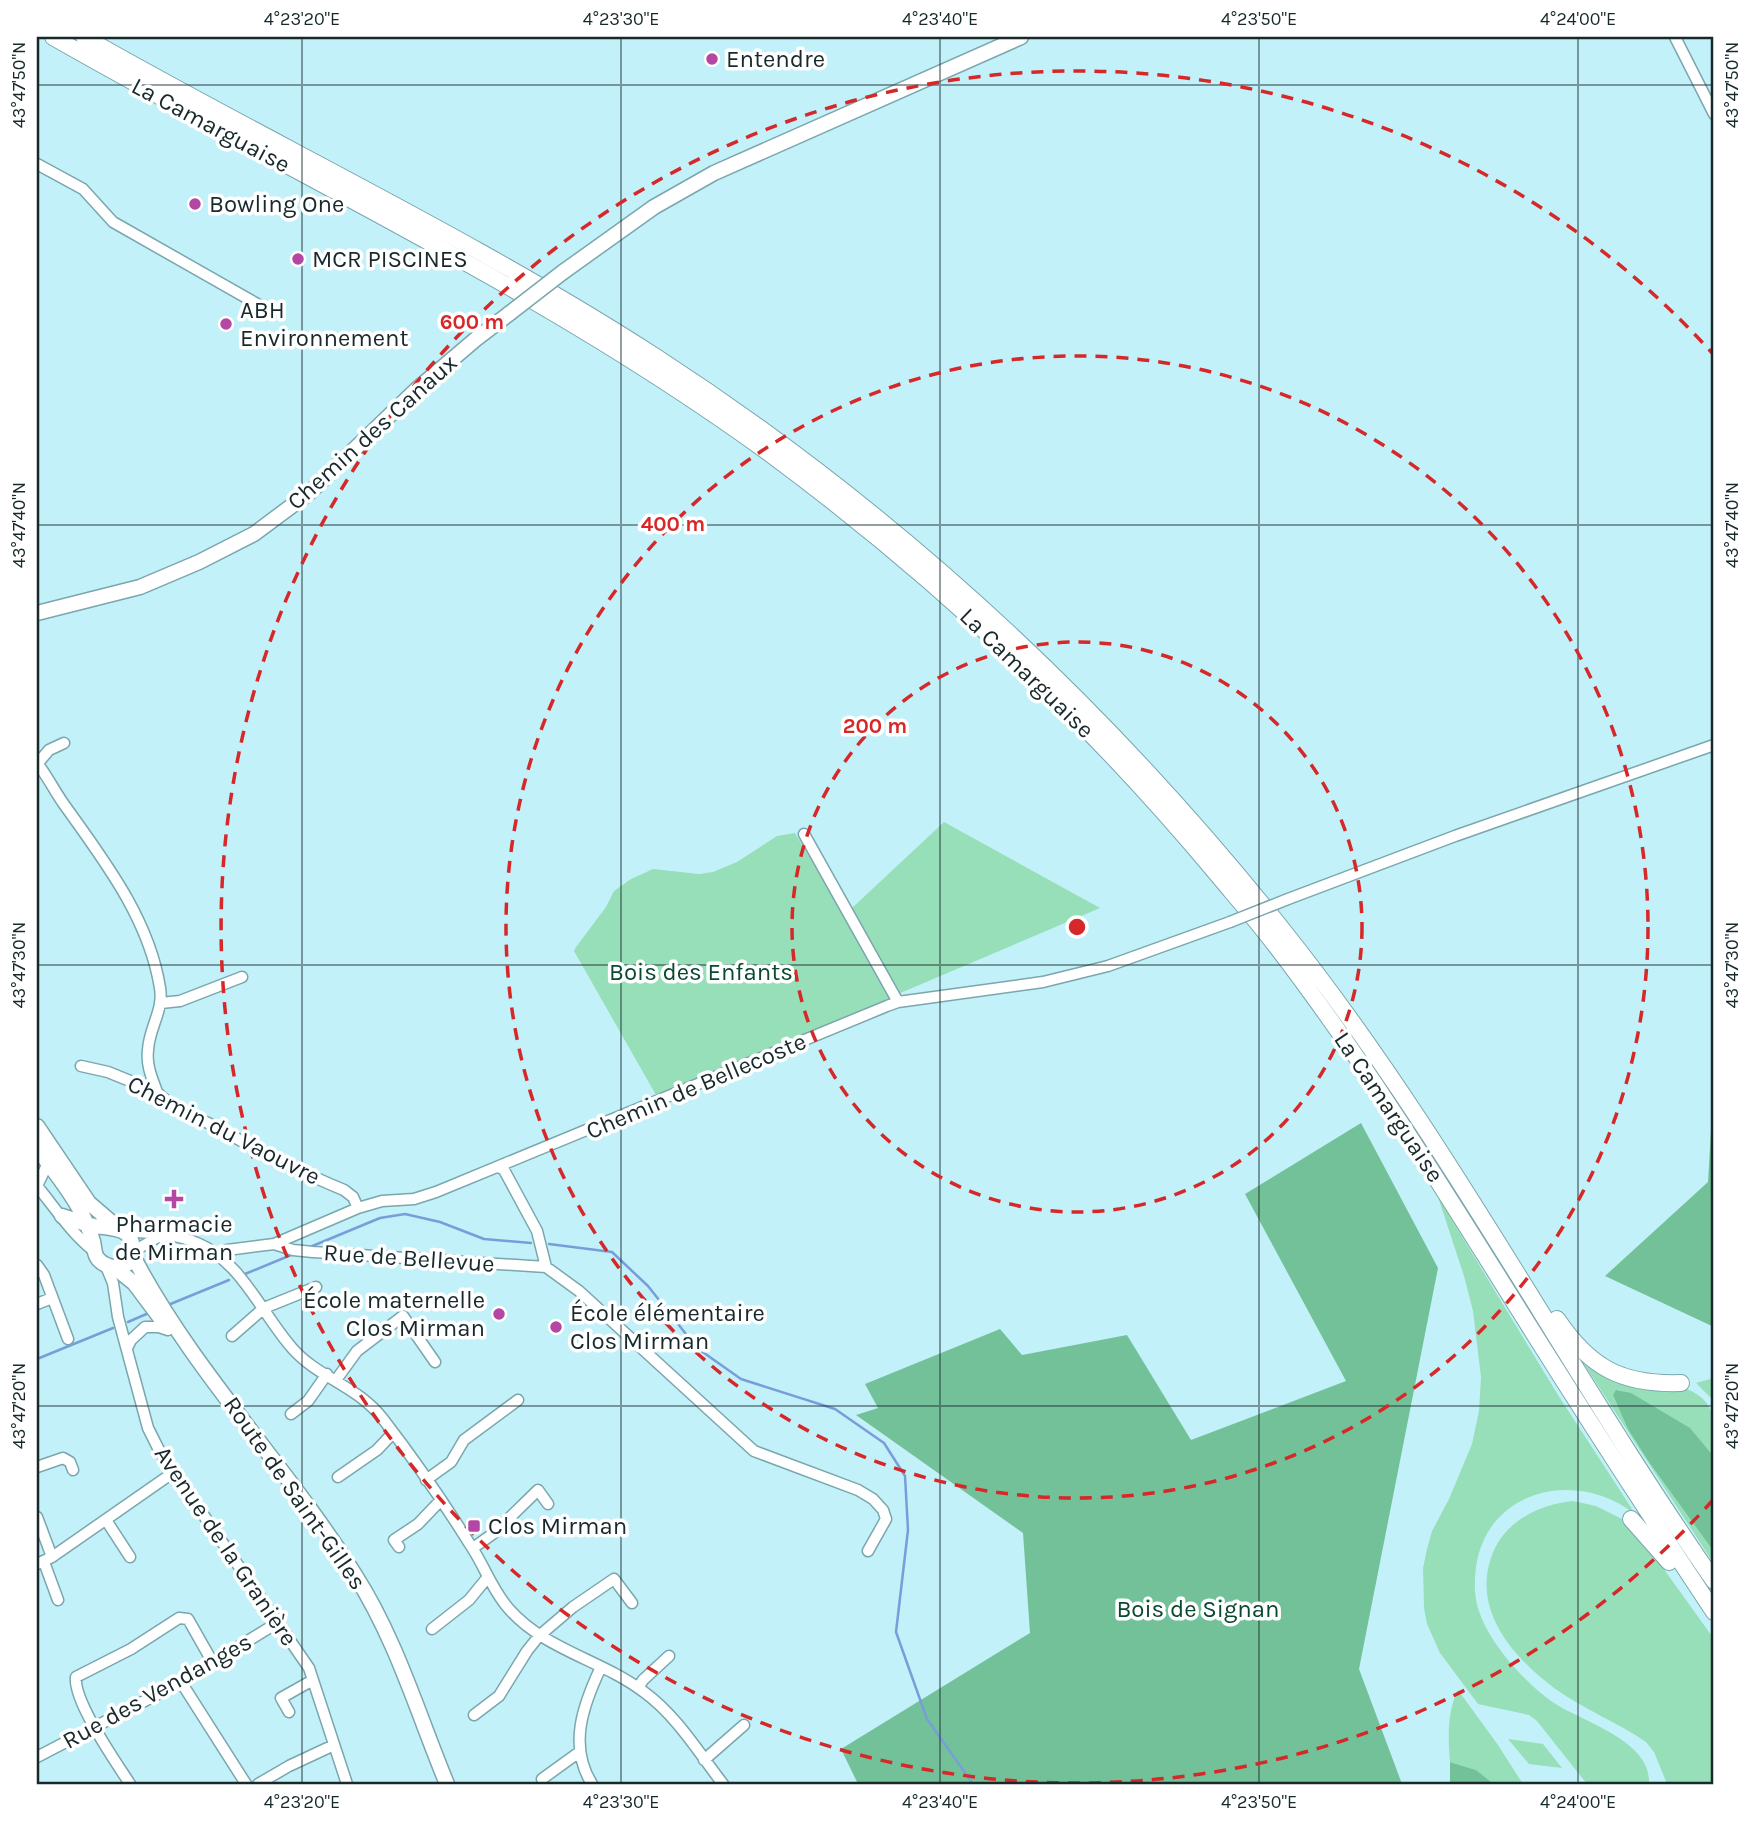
<svg xmlns="http://www.w3.org/2000/svg" width="1751" height="1821" font-family="Karla,sans-serif">
  <style>
    .green { fill: #97dfb8 }
    .forest { fill: #73c199 }
    .lines { fill: none; stroke-linecap: round; stroke-linejoin: round }
    .stream { stroke: #789eda; stroke-width: 2.5 }
    .minor-casing { stroke: #7aa6ad; stroke-width: 13 }
    .major-casing { stroke: #7aa6ad; stroke-width: 17 }
    .highway-casing { stroke: #7aa6ad; stroke-width: 18 }
    .minor { stroke: #fff; stroke-width: 10 }
    .major { stroke: #fff; stroke-width: 14 }
    .highway { stroke: #fff; stroke-width: 16 }
    .minor-bridge-casing { stroke: #7aa6ad; stroke-width: 13; stroke-linecap: butt }
    .major-bridge-casing { stroke: #7aa6ad; stroke-width: 17; stroke-linecap: butt }
    .minor-bridge { stroke: #fff; stroke-width: 10 }
    .major-bridge { stroke: #fff; stroke-width: 14 }
    .ticks { fill: none; stroke: #18292c; stroke-width: 2; stroke-opacity: 0.45 }
    .ring { fill: none; stroke: #d62828; stroke-width: 3.5; stroke-dasharray: 12 9 }
    .poi-dot { fill: #b446a4; stroke: #fff; stroke-width: 2.5 }
    .labels { text-anchor: middle; stroke-width: 7; stroke-linejoin: round; paint-order: stroke }
    .poi-label { font-size: 24px; fill: #18292c; stroke: #fff; text-anchor: start }
    .street-label { font-size: 24px; fill: #18292c; stroke: #fff }
    .park-label { font-size: 24px; fill: #08492f; stroke: #fff }
    .centre { fill: #d62828; stroke: #fff; stroke-width: 3.5 }
    .ring-label { font-size: 21px; text-anchor: middle; font-weight: bold; fill: #d62828; stroke: #fff; stroke-width: 7; stroke-linejoin: round; paint-order: stroke }
    .neatline { fill: none; stroke: #18292c; stroke-width: 2.5 }
    .ticks-label { font-size: 18px; text-anchor: middle; fill: #18292c }
  </style>
  <rect width="100%" height="100%" fill="#c3f1f9"/>
  <path class="green" d="M944 822 1100 908 898 994 852 908Z
    M795 833 894 998 663 1096 656 1095 574 951 576 947 606 907 614 891 631 879 653 869 699 874 713 872 737 862 777 836Z
    M1438 1197 1558 1395 1636 1515C1579 1468 1487 1488 1476 1567 1474 1583 1474 1599 1480 1614 1491 1645 1527 1685 1554 1703 1585 1723 1652 1741 1649 1784H1587L1537 1721 1529 1715 1478 1704 1440 1653 1427 1624 1424 1608 1423 1568 1427 1549 1432 1531 1449 1499 1472 1444 1479 1411 1481 1377 1473 1311 1464 1276Z
    M1587 1362 1689 1390C1720 1404 1714 1429 1714 1457 1696 1438 1641 1393 1617 1390L1613 1395 1651 1465 1714 1552V1564L1584 1364Z
    M1714 1378V1401L1696 1383Z
    M1573 1501 1596 1506 1622 1519 1643 1540 1714 1639V1784H1667L1654 1752 1646 1742C1617 1722 1583 1709 1554 1688 1510 1655 1468 1605 1495 1548 1509 1519 1542 1504 1573 1501Z
    M1458 1690 1498 1745 1523 1784H1494L1476 1770 1450 1762C1448 1738 1447 1712 1458 1690Z
    M1508 1739 1543 1744 1562 1768 1529 1764Z"/>
  <path class="forest" d="M1714 1078V1327L1605 1276 1708 1182Z
    M1361 1123 1438 1268 1359 1669 1402 1784H858L841 1749 1030 1633 1023 1533 856 1415 878 1408 865 1384 1000 1329 1022 1355 1127 1335 1191 1440 1346 1381 1245 1194Z
    M1616 1390 1631 1393 1690 1428 1714 1457V1552L1651 1465 1628 1429 1613 1395Z
    M1450 1762 1476 1770 1494 1784H1450Z"/>
  <g class="lines">
    <path class="stream" d="M549 1244 612 1252 648 1286 697 1348 741 1379 835 1409 884 1443 905 1476 908 1530 896 1632 927 1719 973 1784
      M310 1247 380 1218 405 1214 440 1222 484 1239 531 1243
      M245 1274 291 1255
      M168 1305 229 1280
      M128 1322 151 1312
      M37 1359 113 1328"/>
    <g class="minor-casing">
      <path id="minor" d="M1675 37 1714 114
        M37 164 83 189 113 222 266 309
        M37 763C46 774 54 790 63 803 103 859 149 918 160 988 164 1010 149 1028 148 1050 146 1065 152 1078 157 1092
        M38 763 49 750 64 743
        M804 834 898 1002
        M1288 899 1455 836 1714 745
        M161 1003 180 1001 242 977
        M81 1066 108 1072 157 1092C169 1106 191 1115 208 1123 252 1147 297 1171 344 1190L353 1197 358 1208
        M48 1163 37 1186C56 1209 71 1233 94 1251
        M499 1167 504 1170 537 1231 546 1267 579 1291 754 1451 858 1490 873 1499 883 1510 886 1519 868 1551
        M124 1231C148 1233 175 1233 197 1243 241 1261 262 1314 292 1348 318 1378 358 1386 383 1419 414 1459 444 1503 471 1546 485 1567 492 1590 509 1609 545 1650 602 1660 644 1692 676 1715 699 1753 723 1784
        M274 1244 293 1250 313 1252 546 1267
        M134 1251 158 1237H165
        M220 1255 227 1250 274 1244 358 1208 382 1201 414 1199 436 1192 887 1006 898 1002 1043 982 1108 966 1230 922
        M105 1264 113 1283 118 1317 148 1428 160 1452 309 1668 347 1784
        M37 1265 44 1275 68 1339
        M37 1304 52 1298
        M232 1336 264 1308 316 1287
        M127 1348 131 1340 145 1327H159L168 1330
        M336 1380 357 1351 403 1316 435 1362
        M291 1414 308 1401 327 1374
        M37 1467 63 1458 70 1462 73 1470
        M338 1477 377 1450 393 1433
        M426 1480 451 1462 464 1440 518 1400
        M37 1517 52 1557
        M106 1520 130 1557
        M399 1547 394 1540 418 1524 440 1501
        M473 1548 494 1533 538 1490 548 1504
        M44 1562 58 1600
        M37 1564 52 1557 174 1472
        M432 1629 469 1600 487 1578
        M181 1682 246 1784
        M638 1688 643 1680 669 1656
        M289 1712 281 1698 313 1680
        M474 1715 499 1696 527 1651 539 1636 573 1607 614 1579 632 1603
        M37 1757 181 1682 277 1623
        M704 1760 744 1725
        M542 1779 578 1753
        M130 1784C116 1762 73 1701 76 1677L131 1649 179 1618 188 1619 213 1663
        M258 1784 289 1766 334 1745
        M592 1784C568 1746 583 1705 601 1667"/>
    </g>
    <g class="major-casing">
      <path id="major" d="M563 272 654 207 714 173 1021 37
        M37 613 140 587 199 562 254 534 309 493 416 390 476 339 510 313
        M37 1126 89 1203 117 1227
        M37 1148C51 1168 70 1190 81 1212 85 1220 89 1229 92 1238 95 1245 93 1253 98 1259 107 1269 123 1270 132 1260 138 1227 116 1229 94 1226 83 1224 72 1219 62 1216
        M133 1256C192 1370 287 1466 355 1575 396 1639 418 1714 447 1784
        M114 1267 134 1283 164 1323"/>
    </g>
    <g class="highway-casing">
      <path id="highway" d="M53 37C294 175 548 291 773 456 936 577 1086 717 1216 873 1236 897 1257 921 1276 946 1362 1058 1436 1177 1511 1297 1577 1403 1645 1508 1714 1612
        M84 37C273 145 472 238 656 357 895 512 1105 707 1282 929 1445 1133 1565 1367 1714 1581
        M1557 1319C1590 1368 1622 1385 1681 1383
        M1631 1519 1669 1562"/>
    </g>
    <use href="#minor" class="minor"/>
    <use href="#major" class="major"/>
    <use href="#highway" class="highway"/>
    <g class="minor-bridge-casing">
      <path id="minor-bridge" d="M1230 922 1288 899"/>
    </g>
    <g class="major-bridge-casing">
      <path id="major-bridge" d="M510 313 563 272"/>
    </g>
    <use href="#minor-bridge" class="minor-bridge"/>
    <use href="#major-bridge" class="major-bridge"/>
  </g>
  <path class="ticks" d="M302 37V1784M621 37V1784M940 37V1784M1259 37V1784M1578 37V1784M37 85H1714M37 525H1714M37 965H1714M37 1406H1714"/>
  <g class="ring">
    <circle cx="1077" cy="927" r="285"/>
    <circle cx="1077" cy="927" r="571"/>
    <path d="M1713 1500A856 856 0 1 1 1713 354"/>
  </g>
  <g class="poi-dot">
    <circle cx="712" cy="59" r="7"/>
    <circle cx="195" cy="204" r="7"/>
    <circle cx="298" cy="259" r="7"/>
    <circle cx="226" cy="324" r="7"/>
    <path d="M170.5 1188.5h7v7h7v7h-7v7h-7v-7h-7v-7h7z"/>
    <circle cx="499" cy="1314" r="7"/>
    <circle cx="556" cy="1327" r="7"/>
    <rect x="467" y="1519" width="14" height="14" rx="3.5"/>
  </g>
  <g class="labels">
    <g class="poi-label">
      <text x="726" y="67">Entendre</text>
      <text x="209" y="212">Bowling One</text>
      <text x="312" y="267">MCR PISCINES</text>
      <text x="240" y="318">ABH<tspan x="240" dy="28">Environnement</tspan></text>
      <text x="174" y="1232" text-anchor="middle">Pharmacie<tspan x="174" dy="28">de Mirman</tspan></text>
      <text x="485" y="1308" text-anchor="end">École maternelle<tspan x="485" dy="28">Clos Mirman</tspan></text>
      <text x="570" y="1321">École élémentaire<tspan x="570" dy="28">Clos Mirman</tspan></text>
      <text x="488" y="1534">Clos Mirman</text>
    </g>
    <g class="street-label">
      <text transform="translate(211 125) rotate(28)" y="8">La Camarguaise</text>
      <text transform="translate(372 432) rotate(-42)" y="8">Chemin des Canaux</text>
      <text transform="translate(1027 673) rotate(44)" y="8">La Camarguaise</text>
      <text transform="translate(696 1086) rotate(-23)" y="8">Chemin de Bellecoste</text>
      <text transform="translate(1389 1107) rotate(56)" y="8">La Camarguaise</text>
      <text transform="translate(224 1130) rotate(27)" y="8">Chemin du Vaouvre</text>
      <text transform="translate(409 1258) rotate(4)" y="8">Rue de Bellevue</text>
      <text transform="translate(295 1493) rotate(55)" y="8">Route de Saint-Gilles</text>
      <text transform="translate(226 1546) rotate(56)" y="8">Avenue de la Granière</text>
      <text transform="translate(157 1691) rotate(-29)" y="8">Rue des Vendanges</text>
    </g>
    <g class="park-label">
      <text x="701" y="980">Bois des Enfants</text>
      <text x="1198" y="1617">Bois de Signan</text>
    </g>
  </g>
  <circle cx="1077" cy="927" r="10" class="centre"/>
  <g class="ring-label">
    <text x="472" y="329">600 m</text>
    <text x="673" y="531">400 m</text>
    <text x="875" y="733">200 m</text>
  </g>
  <rect width="1751" height="1821" fill="none" stroke="#ffffff" stroke-width="77"/>
  <rect x="38" y="38" width="1674" height="1745" class="neatline"/>
  <g class="ticks-label">
    <text x="302" y="25">4°23'20"E</text>
    <text x="621" y="25">4°23'30"E</text>
    <text x="940" y="25">4°23'40"E</text>
    <text x="1259" y="25">4°23'50"E</text>
    <text x="1578" y="25">4°24'00"E</text>
    <text transform="translate(19 85) rotate(-90)" y="6">43°47'50"N</text>
    <text transform="translate(1732 85) rotate(-90)" y="6">43°47'50"N</text>
    <text transform="translate(19 525) rotate(-90)" y="6">43°47'40"N</text>
    <text transform="translate(1732 525) rotate(-90)" y="6">43°47'40"N</text>
    <text transform="translate(19 965) rotate(-90)" y="6">43°47'30"N</text>
    <text transform="translate(1732 965) rotate(-90)" y="6">43°47'30"N</text>
    <text transform="translate(19 1406) rotate(-90)" y="6">43°47'20"N</text>
    <text transform="translate(1732 1406) rotate(-90)" y="6">43°47'20"N</text>
    <text x="302" y="1808">4°23'20"E</text>
    <text x="621" y="1808">4°23'30"E</text>
    <text x="940" y="1808">4°23'40"E</text>
    <text x="1259" y="1808">4°23'50"E</text>
    <text x="1578" y="1808">4°24'00"E</text>
  </g>
</svg>
